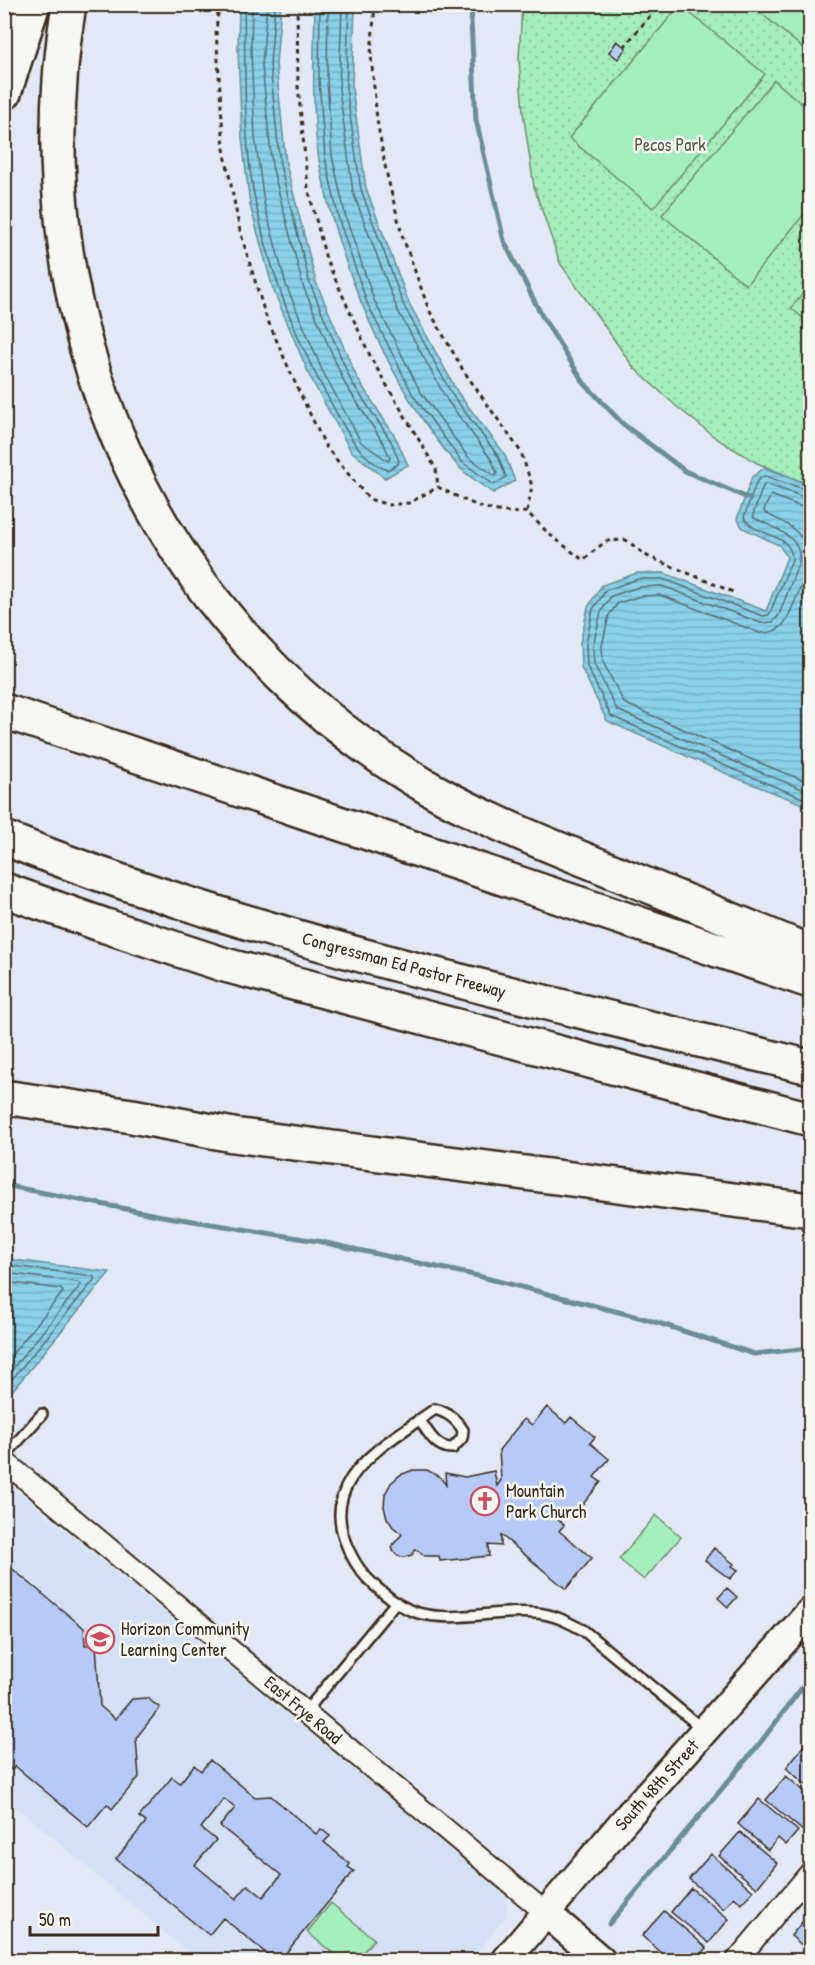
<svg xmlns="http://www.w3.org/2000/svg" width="815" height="1965" font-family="'Patrick Hand',sans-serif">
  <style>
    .built { fill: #d4e0f6 }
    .grass { fill: url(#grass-dots); stroke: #708c6d; stroke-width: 1.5 }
    .garden { fill: #a4eebc; stroke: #708c6d; stroke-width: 1.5 }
    .water { fill: url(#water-rules); stroke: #698e98; stroke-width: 1.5 }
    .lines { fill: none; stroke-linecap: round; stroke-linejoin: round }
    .shore { stroke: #5a6d6f; stroke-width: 1.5 }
    .stream { stroke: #698e98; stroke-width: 5 }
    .building { fill: #b5caf9; stroke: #3b2a1e; stroke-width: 1.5; fill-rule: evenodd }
    .lane-casing { stroke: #3b2a1e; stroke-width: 14 }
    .street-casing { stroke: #3b2a1e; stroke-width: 24 }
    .secondary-casing { stroke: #3b2a1e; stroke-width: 32 }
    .highway-casing { stroke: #3b2a1e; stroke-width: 38 }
    .path { stroke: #3b2a1e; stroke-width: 3; stroke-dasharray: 4.5 4.5; stroke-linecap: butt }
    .lane { stroke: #f6f6f2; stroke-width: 9 }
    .street { stroke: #f6f6f2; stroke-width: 20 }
    .secondary { stroke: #f6f6f2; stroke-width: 27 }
    .highway { stroke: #f6f6f2; stroke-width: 33 }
    .labels { text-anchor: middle; stroke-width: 5; stroke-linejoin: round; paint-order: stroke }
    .park-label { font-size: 18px; fill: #555b46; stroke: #f6f6f2 }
    .street-label { font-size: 18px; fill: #3b2a1e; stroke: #f6f6f2 }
    .poi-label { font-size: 18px; fill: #3b2a1e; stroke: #f6f6f2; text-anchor: start }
  </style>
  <defs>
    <pattern id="grass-dots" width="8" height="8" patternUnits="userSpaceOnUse" patternTransform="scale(1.5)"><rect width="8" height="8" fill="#a4eebc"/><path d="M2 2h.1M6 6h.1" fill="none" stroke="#8ecca1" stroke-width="1.8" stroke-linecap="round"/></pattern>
    <pattern id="water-rules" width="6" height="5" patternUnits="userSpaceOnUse" patternTransform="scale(1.5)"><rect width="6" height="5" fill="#88d1e9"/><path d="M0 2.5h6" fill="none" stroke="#76b4c7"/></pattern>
  </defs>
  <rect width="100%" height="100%" fill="#e2e9f4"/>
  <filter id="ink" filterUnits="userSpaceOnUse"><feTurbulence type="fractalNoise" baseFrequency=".0167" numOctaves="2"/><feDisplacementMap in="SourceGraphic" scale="12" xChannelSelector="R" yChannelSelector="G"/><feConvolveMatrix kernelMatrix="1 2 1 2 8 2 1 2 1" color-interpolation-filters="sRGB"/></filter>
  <g filter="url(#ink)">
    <path class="built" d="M4 1480 499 1890 506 1899 507 1908 505 1918 471 1960H197L5 1797Z"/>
    <path class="grass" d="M522 5H810V485L757 463 717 439 676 406 634 368 560 263 534 187 523 112 519 60Z"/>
    <path class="garden" d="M680 5 765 74 653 208 569 138Z
      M751 5H810V54Z
      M774 80 810 111V207L746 285 662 215Z
      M810 285V324L791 308Z
      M656 1515 681 1537 644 1580 619 1559Z
      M331 1903 374 1939 357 1960H341L307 1932Z"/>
    <path class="water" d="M239 5H281L276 64 286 164 316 282 357 378 396 438 408 465 385 478 351 451 310 377 273 289 250 205 242 138 238 52Z
      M315 5H355L352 88 366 188 409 303 458 393 504 453 515 481 493 493C481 484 467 476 457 465 389 386 337 262 319 160 311 110 314 55 315 5Z
      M764 468 788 476 810 486V807L734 777 607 721 581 667 580 643 588 607 602 585 637 573H664L766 611 787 557 779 545 743 528 737 519 752 477Z
      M5 1259 110 1272 8 1396 4 1394Z"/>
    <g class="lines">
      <path class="shore" d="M244 4C246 71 242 140 256 205 271 273 296 341 330 401 345 428 358 458 387 470L398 464 399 461 391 441 351 381 310 284 280 165 270 65 275 4
        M252 4 251 52 255 137 264 203 286 285 322 370 361 442 388 461 390 458 384 444 345 384 303 286 272 166 262 65 267 4
        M320 4 319 81 325 157 339 220 367 303 413 395 462 462 494 485 506 477 498 456 453 396 404 306 361 190 346 88 349 4
        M328 4 327 80 332 156 346 218 374 300 420 391 468 457 495 476 497 473 491 459 447 400 397 309 353 192 339 89 342 4
        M810 491 764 476 757 481 744 517C752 537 793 531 792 560L769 615 763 616 663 579H638L606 590 593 609 586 644 587 666 611 716 737 771 810 801
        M810 499 766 484 763 486 753 515 754 518C772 527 803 536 799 562L779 615 773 622 761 623 662 586 639 587 611 596 601 612 593 645 594 664 617 710 740 764 810 792
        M810 508 802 507 771 495 764 510 765 513C783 522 799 528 807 548 809 552 809 557 809 562 807 573 789 619 782 626 776 632 768 633 760 633L660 595 641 596 618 603 609 615 602 646 603 662 624 703 743 756 810 783
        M4 1265 93 1276 95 1279 4 1389
        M4 1273 78 1282 81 1285 4 1379
        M4 1282 61 1289 63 1292 4 1364"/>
      <path class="stream" d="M473 4 471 21 476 120 504 241 542 316 584 383 623 424 685 471 750 499
        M4 1185 162 1216 317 1241 478 1276 646 1319 754 1354 810 1348
        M609 1924 760 1743 810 1677"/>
    </g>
    <path class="building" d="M617 41 626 48 618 59 609 52Z
      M547 1407 566 1423 571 1417 595 1437 590 1443 609 1459 594 1477 601 1482 575 1514 554 1516 564 1525 559 1531 592 1558 566 1589 501 1535V1546L488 1545 489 1556 440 1561 439 1556H425L416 1549 412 1555 405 1557 398 1556 393 1551 392 1546 402 1534 393 1527 387 1518 384 1507 385 1494 391 1483 400 1475 413 1470H427L440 1477 446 1485 445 1473 465 1477 494 1471 497 1486 501 1480 499 1450 524 1419 532 1425Z
      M714 1548 734 1564 732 1566 738 1570 730 1579 705 1560Z
      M4 1562 84 1628 85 1645 96 1644 100 1706 115 1719 132 1699 147 1698 160 1708 136 1738 139 1777 112 1809 107 1804 88 1827 15 1766 12 1770 4 1764Z
      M727 1588 737 1597 728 1607 718 1598Z
      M805 1744 810 1748V1788L786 1768Z
      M210 1760 255 1797 271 1796 316 1834 321 1829 330 1836 324 1842 350 1864 348 1867 354 1871 280 1960 274 1957 273 1959 223 1918 209 1935 116 1859 146 1822 139 1817 172 1777 180 1783 194 1765 201 1771ZM224 1799 235 1808 220 1826 281 1875 263 1897 248 1885 236 1899 195 1865 216 1840 201 1828Z
      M786 1776 810 1796V1823L803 1831 766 1800Z
      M759 1799 798 1831 786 1845 778 1838 768 1850 738 1824Z
      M740 1832 777 1863 757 1888 719 1856Z
      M711 1854 753 1891 742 1904 734 1897 724 1909 689 1879Z
      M691 1888 729 1919 709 1943 671 1912Z
      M664 1911 707 1948 696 1960 687 1955 682 1960H670L642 1936Z
      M810 1912V1952L791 1936Z"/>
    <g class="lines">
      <g class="lane-casing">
        <path id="lane" d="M420 1420C428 1432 436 1449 453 1448L462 1438 463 1430C455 1418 448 1413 435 1409 380 1448 308 1483 355 1562 366 1581 396 1607 418 1613 456 1623 497 1609 536 1613 553 1614 568 1622 583 1630L704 1730
          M4 1457 42 1414
          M306 1711 396 1602"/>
      </g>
      <g class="street-casing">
        <path id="street" d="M4 1461 546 1913
          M737 1960 810 1873"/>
      </g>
      <g class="secondary-casing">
        <path id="secondary" d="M546 1913 601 1960
          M506 1960 629 1815 810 1612"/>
      </g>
      <g class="highway-casing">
        <path id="highway" d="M69 4C18 311 144 613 412 778 469 813 531 838 593 863 666 893 738 923 810 952
          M4 93 33 4
          M4 711 810 981
          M4 838C264 942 540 1000 810 1067
          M4 890 106 926 225 965 810 1119
          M4 1097 132 1116 233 1135 810 1210"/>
      </g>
      <path class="path" d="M219 4 216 31 224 149 240 231 265 314 296 385 326 447 369 499 389 505 409 503 438 487C470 503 490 515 527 512L549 534 583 560 606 541 626 540 647 556 733 592
        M297 4 298 86 308 188 326 259 372 360 436 469 438 487
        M375 4 371 55 377 120 386 171 402 235 429 310 463 370 521 452 532 486 527 512
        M624 47 660 4"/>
      <use href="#lane" class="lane"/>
      <use href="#street" class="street"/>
      <use href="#secondary" class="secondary"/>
      <use href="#highway" class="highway"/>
    </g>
  </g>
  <defs>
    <g id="church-ring" transform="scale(1.5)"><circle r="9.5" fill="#f6f6f2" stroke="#d1495b" stroke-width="1.5"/><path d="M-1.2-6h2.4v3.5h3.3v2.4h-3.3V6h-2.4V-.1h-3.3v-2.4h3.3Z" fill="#d1495b"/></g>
    <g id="school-ring" transform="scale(1.5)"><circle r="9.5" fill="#f6f6f2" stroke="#d1495b" stroke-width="1.5"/><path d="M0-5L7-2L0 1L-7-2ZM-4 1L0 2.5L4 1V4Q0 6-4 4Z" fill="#d1495b"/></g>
  </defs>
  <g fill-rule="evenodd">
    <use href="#church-ring" x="485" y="1501"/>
    <use href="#school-ring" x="100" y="1639"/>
  </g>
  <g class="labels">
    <g class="park-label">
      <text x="670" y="151">Pecos Park</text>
    </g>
    <g class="street-label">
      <text transform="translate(404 965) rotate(15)" y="6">Congressman Ed Pastor Freeway</text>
      <text transform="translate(303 1710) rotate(40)" y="6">East Frye Road</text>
      <text transform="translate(657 1785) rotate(-48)" y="6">South 48th Street</text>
    </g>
    <g class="poi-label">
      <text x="506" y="1497">Mountain<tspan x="506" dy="21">Park Church</tspan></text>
      <text x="121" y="1635">Horizon Community<tspan x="121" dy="21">Learning Center</tspan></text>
    </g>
  </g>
  <rect width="815" height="1965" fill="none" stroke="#f6f6f2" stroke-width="24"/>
  <rect x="12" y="12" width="791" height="1941" fill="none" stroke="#3b2a1e" stroke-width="2" filter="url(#ink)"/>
  <path d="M30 1926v9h128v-9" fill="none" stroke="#3b2a1e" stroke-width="3"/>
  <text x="39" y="1926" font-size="18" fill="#3b2a1e" stroke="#f6f6f2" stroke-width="4.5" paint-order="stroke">50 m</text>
</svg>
